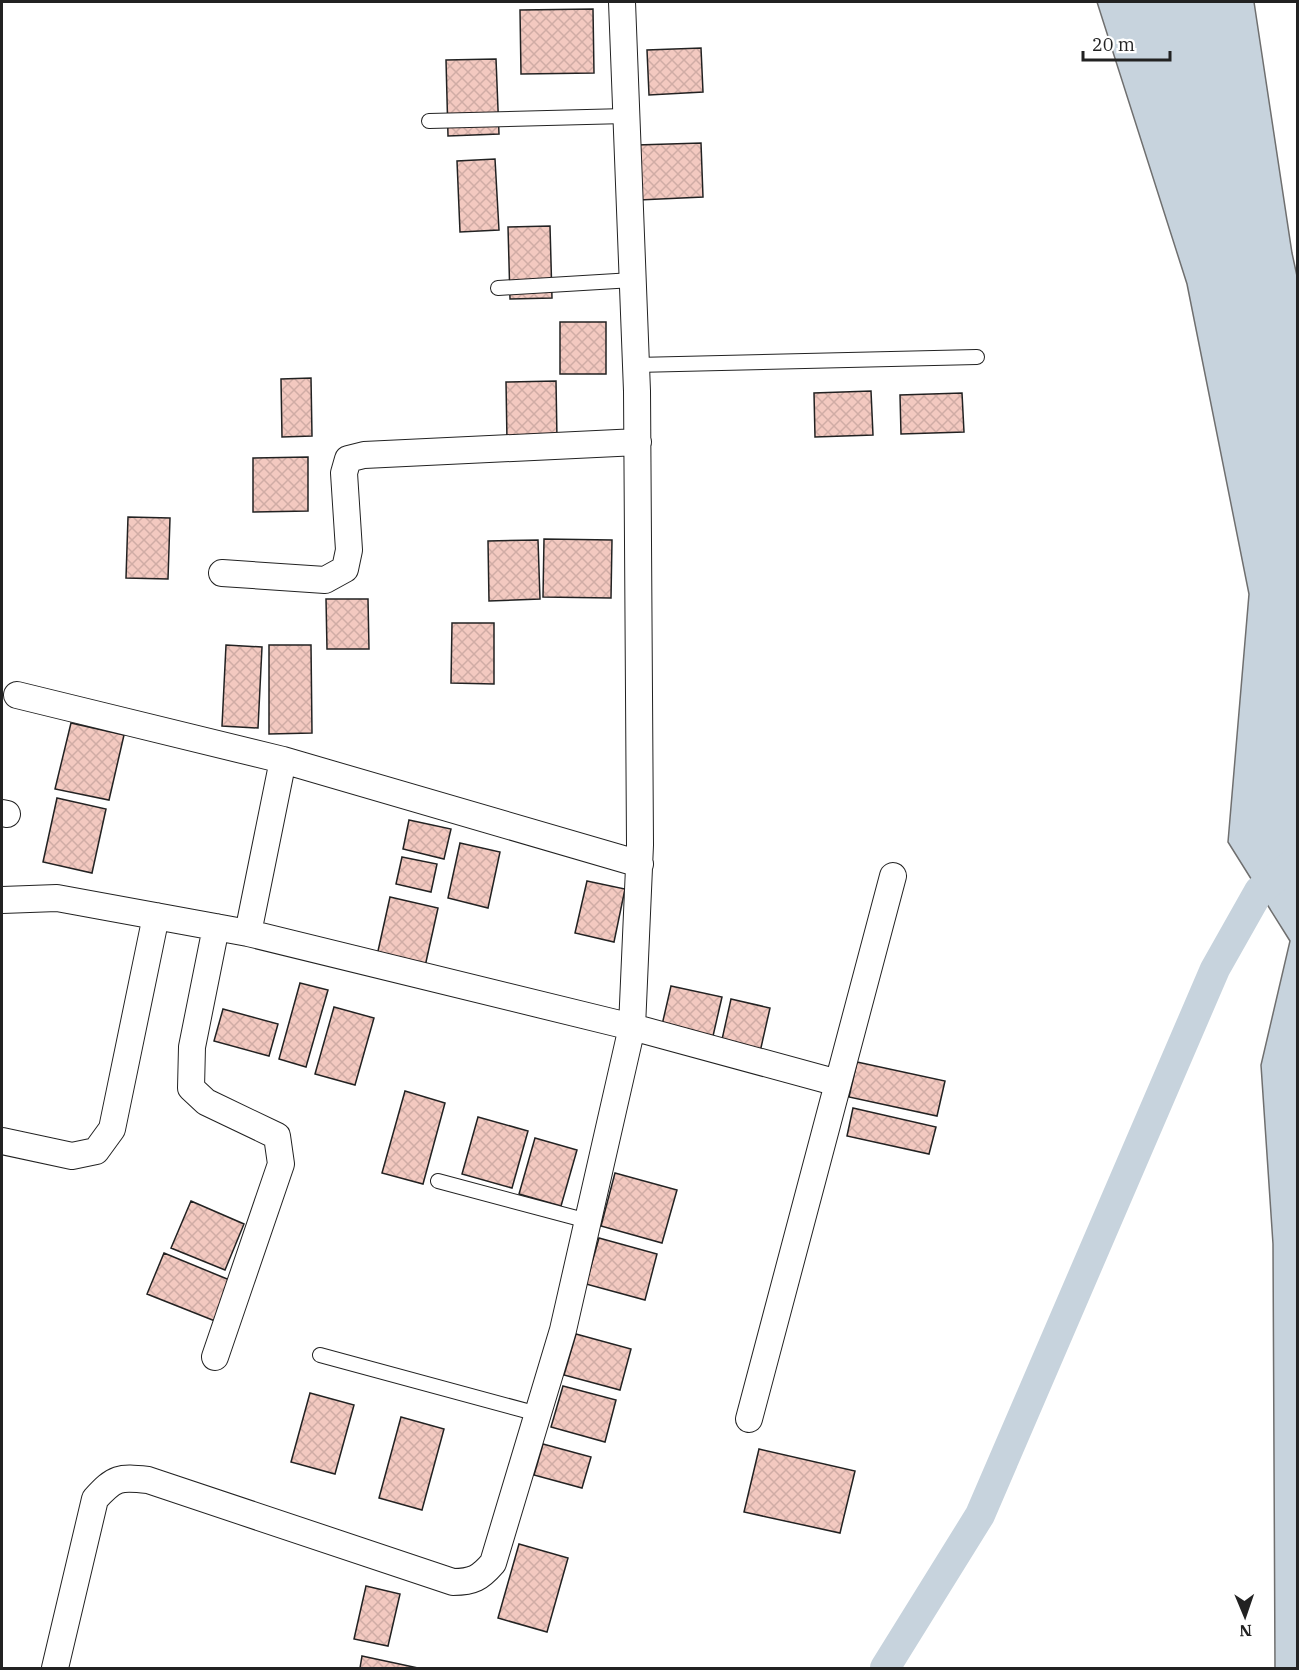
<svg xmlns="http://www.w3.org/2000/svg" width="1299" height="1670" font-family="'IBM Plex Serif',serif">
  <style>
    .water { fill: #c7d3dd; stroke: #6f6f6f; stroke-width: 1.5 }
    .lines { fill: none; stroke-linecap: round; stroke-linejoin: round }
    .canal { stroke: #c7d3dd; stroke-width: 30 }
    .building { fill: url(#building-cross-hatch); stroke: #222; stroke-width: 1.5 }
    .lane-casing { stroke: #222; stroke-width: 16 }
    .street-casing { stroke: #222; stroke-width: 28 }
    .lane { stroke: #fff; stroke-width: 14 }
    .street { stroke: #fff; stroke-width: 26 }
  </style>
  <defs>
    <pattern id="building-cross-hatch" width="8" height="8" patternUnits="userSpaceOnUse" patternTransform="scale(1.5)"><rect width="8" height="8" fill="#f3c9c0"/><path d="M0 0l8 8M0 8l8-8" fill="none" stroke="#d0aca5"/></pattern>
  </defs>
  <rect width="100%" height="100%" fill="#fff"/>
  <path class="water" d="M1097 2H1254L1292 253 1297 276V1668H1275L1273 1244 1261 1065 1290 941 1228 842 1249 594 1187 284Z"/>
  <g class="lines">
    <path class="canal" d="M885 1668 980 1515 1215 969 1259 891 1298 860"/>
  </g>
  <path class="building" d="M593 9 594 73 521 74 520 10Z
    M701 48 703 92 649 95 647 50Z
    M496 59 499 134 448 136 446 60Z
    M701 143 703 197 639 200 637 145Z
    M495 159 499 230 460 232 457 161Z
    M550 226 552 298 510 299 508 227Z
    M560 322H606V374H560Z
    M311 378 312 436 282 437 281 379Z
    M556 381 557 440 507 441 506 382Z
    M871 391 873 435 815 437 814 393Z
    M962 393 964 432 901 434 900 395Z
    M308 457V511L253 512V458Z
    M128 517 170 518 168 579 126 578Z
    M544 539 612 540 611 598 543 597Z
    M538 540 540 599 489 601 488 541Z
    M326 599H368L369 649H327Z
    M452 623H494V684L451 683Z
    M226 645 262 647 258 728 222 726Z
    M269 645H311L312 733 269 734Z
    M71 723 124 735 109 800 55 789Z
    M57 798 106 809 92 873 43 862Z
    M409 820 451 829 444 859 403 849Z
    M460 843 500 852 488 908 448 898Z
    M402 857 437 864 431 892 396 884Z
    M587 881 625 889 614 942 575 933Z
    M390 897 438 908 424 971 376 960Z
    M300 983 328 990 306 1067 279 1059Z
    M671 986 722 997 713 1036 662 1025Z
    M731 999 770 1008 760 1052 721 1044Z
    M334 1007 374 1018 355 1085 315 1074Z
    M223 1009 278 1024 269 1056 214 1041Z
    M857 1062 945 1081 937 1116 849 1097Z
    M405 1091 445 1103 423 1184 382 1173Z
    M853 1108 936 1127 929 1154 847 1136Z
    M478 1117 528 1131 512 1188 462 1174Z
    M535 1138 577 1150 561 1206 519 1194Z
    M615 1173 677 1190 662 1243 601 1226Z
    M191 1201 244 1224 225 1270 171 1248Z
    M599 1238 657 1254 645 1300 586 1284Z
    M164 1253 232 1281 215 1321 147 1294Z
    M576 1334 631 1349 620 1390 564 1375Z
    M563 1386 616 1400 605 1442 551 1427Z
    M310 1393 354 1405 335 1474 291 1462Z
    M401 1417 444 1429 422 1510 379 1498Z
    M543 1444 591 1457 582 1488 534 1475Z
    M759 1449 855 1471 840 1533 744 1512Z
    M519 1544 568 1558 547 1632 498 1618Z
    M366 1586 400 1594 388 1646 354 1639Z
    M362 1656 418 1668H360Z"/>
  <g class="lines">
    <g class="lane-casing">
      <path id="lane" d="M429 121 626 116
        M498 288 633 280
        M636 365 977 357
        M438 1181 588 1221
        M320 1355 538 1414"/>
    </g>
    <g class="street-casing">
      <path id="street" d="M222 573 325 580 345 569 349 550 344 473 348 459 364 455 638 442
        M17 695 283 760 640 864
        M2 813 7 814
        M2 900 57 898 248 933 632 1027 838 1083
        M248 933 283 760
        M2 1141 72 1156 96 1151 112 1129 156 916
        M215 1357 281 1164 277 1136 206 1102 191 1088 192 1047 216 927
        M749 1419 893 876
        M55 1668 95 1499C115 1477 119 1477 148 1480L453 1582C473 1582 480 1578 493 1563L563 1330 632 1027 640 845 637 391 622 2"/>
    </g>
    <use href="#lane" class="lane"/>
    <use href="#street" class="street"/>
  </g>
  <rect width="1299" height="1670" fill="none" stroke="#222222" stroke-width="6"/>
  <g transform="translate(1245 1616) rotate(178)" stroke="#ffffff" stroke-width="4.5" paint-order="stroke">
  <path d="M0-4.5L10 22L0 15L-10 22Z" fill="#222222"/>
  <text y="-9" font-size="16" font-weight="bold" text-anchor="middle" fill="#222222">N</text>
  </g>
  <path d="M1083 51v9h87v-9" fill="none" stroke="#222222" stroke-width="3"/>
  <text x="1092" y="51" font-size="18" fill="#222222" stroke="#ffffff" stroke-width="4.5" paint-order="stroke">20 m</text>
</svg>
